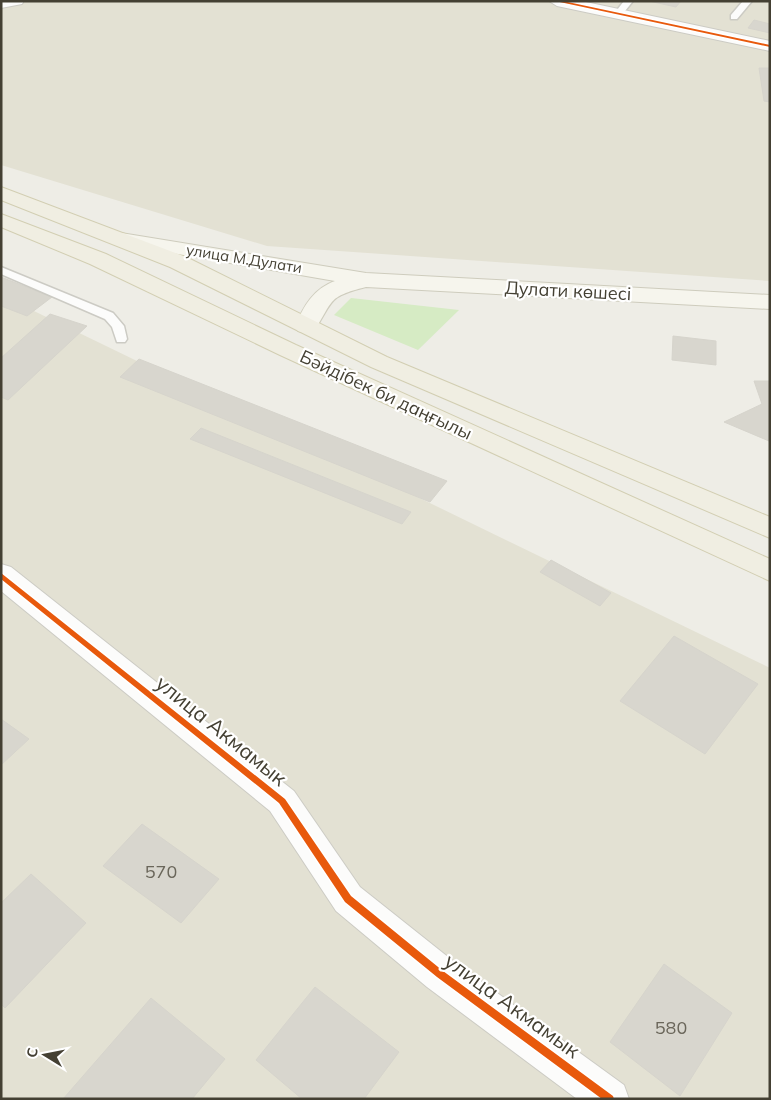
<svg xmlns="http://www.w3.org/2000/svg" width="771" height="1100" font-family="Mulish,sans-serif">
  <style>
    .residential { fill: #e3e1d3 }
    .green { fill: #d6ebc4 }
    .building { fill: #d8d6ce; stroke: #d6d4cc }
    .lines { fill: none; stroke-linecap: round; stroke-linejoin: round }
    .service-casing { stroke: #cccbc4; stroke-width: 3 }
    .minor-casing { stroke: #cccbc4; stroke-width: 2 }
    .secondary-casing { stroke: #ceccbd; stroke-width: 2 }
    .primary-casing { stroke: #d2ceb2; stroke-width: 2 }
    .service { fill: #fcfcfb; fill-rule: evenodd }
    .minor { fill: #fcfcfb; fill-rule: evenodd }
    .secondary { fill: #f6f5ed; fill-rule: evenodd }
    .primary { fill: #f0eee2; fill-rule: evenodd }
    .cycleway-casing { stroke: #fff; stroke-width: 3 }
    .cycleway { fill: #e8590c; fill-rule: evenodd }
    .labels { text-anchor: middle; stroke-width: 4.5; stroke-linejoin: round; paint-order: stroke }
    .far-street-label { font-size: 15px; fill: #444033; stroke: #fff }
    .street-label { font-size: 18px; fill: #444033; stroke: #fff }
    .near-number-label { font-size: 18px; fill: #6a665a }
    .near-street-label { font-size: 21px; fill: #444033; stroke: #fff }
  </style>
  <rect width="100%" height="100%" fill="#eeede6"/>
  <path class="residential" d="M12 1H770V281L267 246 1 165V3Z
    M1 295 770 668V1099H1Z"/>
  <path class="green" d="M351 298 459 310 418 350 334 315Z"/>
  <path class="building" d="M649 1H681L676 7Z
    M754 20 770 24V33L748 28Z
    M759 68H770V102L764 101Z
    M1 277 52 297 27 316 1 306Z
    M50 314 87 326 8 400 1 397V358Z
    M673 336 716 341V365L672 360Z
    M139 359 447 481 430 502 120 377Z
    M754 381H770L769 441 724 422 762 404Z
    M201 428 411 512 402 524 190 439Z
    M551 560 611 593 600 606 540 572Z
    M674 636 758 684 705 754 620 701Z
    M1 719 29 739 1 765Z
    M142 824 219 879 181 923 103 866Z
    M31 874 86 923 5 1008 1 1004V903Z
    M664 964 732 1013 680 1096 610 1042Z
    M315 987 399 1052 364 1099H302L256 1060Z
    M151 998 225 1059 192 1099H63Z"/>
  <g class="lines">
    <g class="service-casing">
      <path id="service" d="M624 1H633L621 16H615L614 14Z
        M743 1H752L737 19H731V15Z
        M1 267 113 313 124 326 127 339 125 342H117L112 327 105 319 1 274Z"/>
    </g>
    <g class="minor-casing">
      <path id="minor" d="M1 1H24L22 4 1 8Z
        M549 1H581L770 41V51L557 6Z
        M1 564 11 567 294 791 360 887 453 961 624 1085 629 1099H577L427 987 336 911 270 811 1 591Z"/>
    </g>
    <g class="secondary-casing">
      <path id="secondary" d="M121 233 366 273 770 295V309L366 287C326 297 334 301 314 331L306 333 298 331 295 326C304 306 313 289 335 281L114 243 110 239 114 235Z"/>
    </g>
    <g class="primary-casing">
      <path id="primary" d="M1 187 186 257 387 357 770 517V538L371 367 170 267 1 200Z
        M1 214 106 254 296 345 770 559V581L280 355 90 264 1 227Z"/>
    </g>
    <use href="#service" class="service"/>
    <use href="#minor" class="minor"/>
    <use href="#secondary" class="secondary"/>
    <use href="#primary" class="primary"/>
    <g class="cycleway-casing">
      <path id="cycleway" d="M555 1H563L770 45V47Z
        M1 573 285 799 351 896 443 971 613 1096 614 1099H602L437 977 345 902 279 803 1 579Z"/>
    </g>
    <use href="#cycleway" class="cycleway"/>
  </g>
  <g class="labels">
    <g class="far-street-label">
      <text transform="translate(244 259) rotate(9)" y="5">улица М.Дулати</text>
    </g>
    <g class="street-label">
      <text transform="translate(568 291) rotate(3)" y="6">Дулати көшесі</text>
      <text transform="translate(386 395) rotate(25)" y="6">Бәйдібек би даңғылы</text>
    </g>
    <g class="near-number-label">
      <text x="161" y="878">570</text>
      <text x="671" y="1034">580</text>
    </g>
    <g class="near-street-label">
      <text transform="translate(221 731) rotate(39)" y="7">улица Акмамык</text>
      <text transform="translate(512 1006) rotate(36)" y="7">улица Акмамык</text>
    </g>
  </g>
  <rect width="771" height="1100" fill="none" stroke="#444033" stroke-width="5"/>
  <g transform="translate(45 1055) rotate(280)" stroke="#ffffff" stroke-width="4" paint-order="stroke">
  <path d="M0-4L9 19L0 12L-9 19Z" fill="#444033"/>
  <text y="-8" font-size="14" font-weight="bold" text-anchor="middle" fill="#444033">С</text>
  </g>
</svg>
